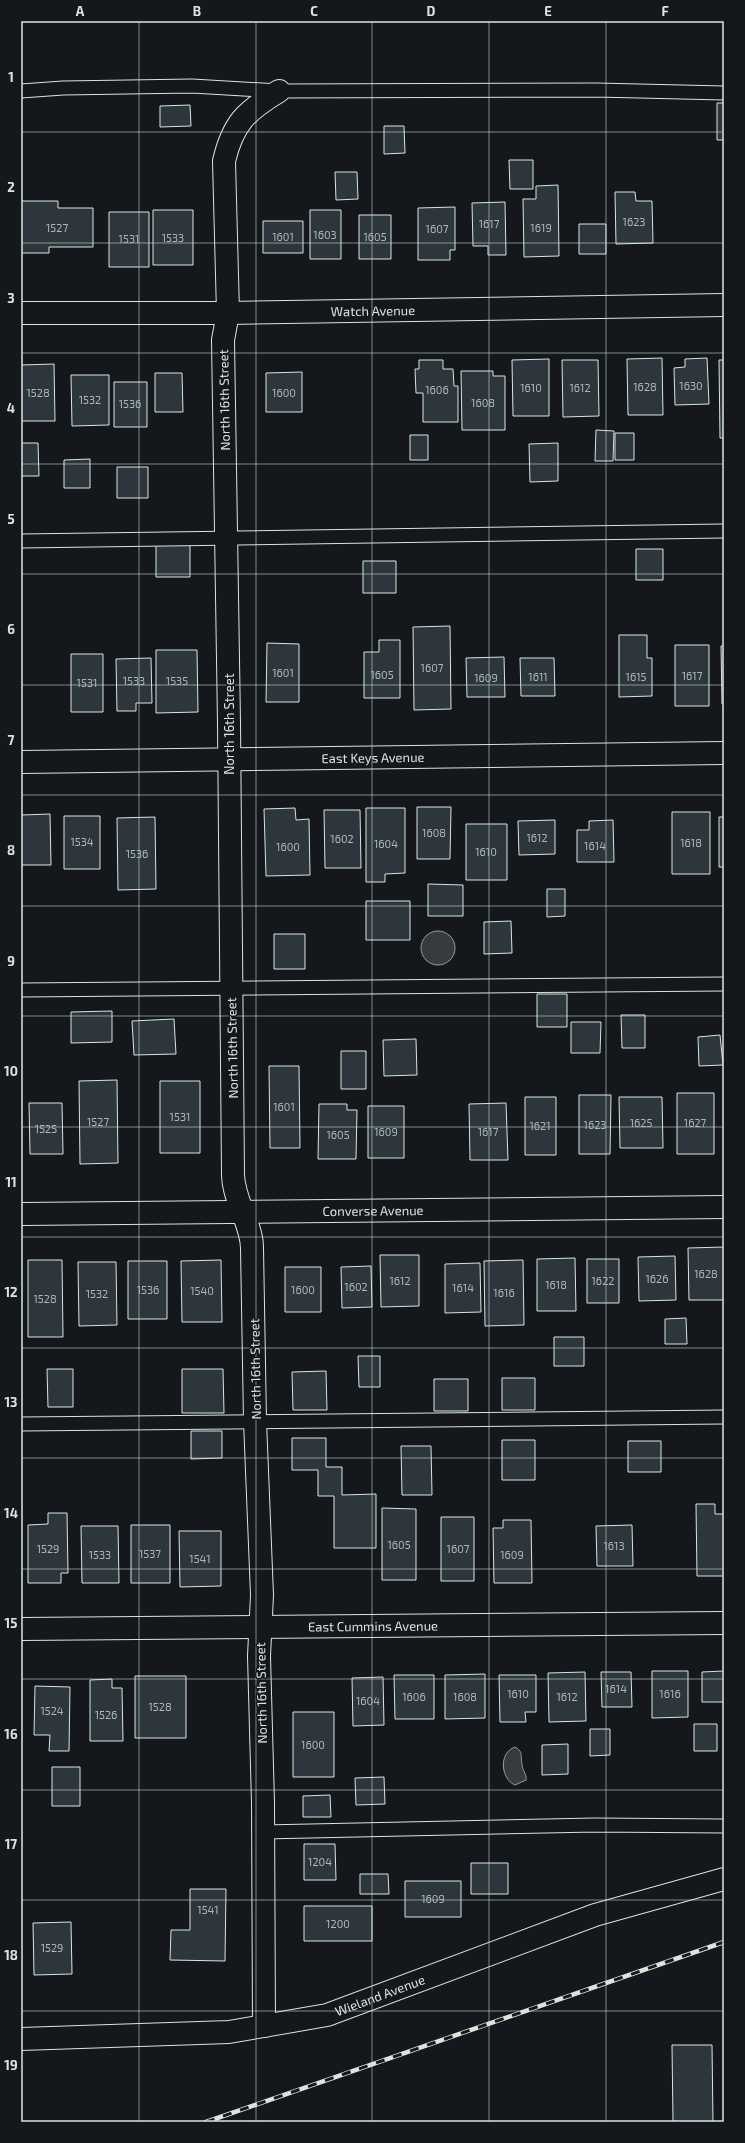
<svg xmlns="http://www.w3.org/2000/svg" width="745" height="2143" font-family="'Exo 2',sans-serif">
  <style>
    .water { fill: #363b3e; stroke: #939e99 }
    .building { fill: #2c363c; stroke: #d8e6dc }
    .lines { fill: none; stroke-linecap: round; stroke-linejoin: round }
    .service-casing { stroke: #d8e6dc; stroke-width: 15 }
    .minor-casing { stroke: #d8e6dc; stroke-width: 24 }
    .service { stroke: #14181c; stroke-width: 13 }
    .minor { stroke: #14181c; stroke-width: 22 }
    .rail-casing { stroke: #d8e6dc; stroke-width: 4.5 }
    .rail { stroke: #14181c; stroke-width: 3; stroke-dasharray: 9; stroke-linecap: butt }
    .grid { fill: none; stroke: #d8e6dc; stroke-width: 1; stroke-opacity: 0.55 }
    .labels { text-anchor: middle; stroke-width: 3; stroke-linejoin: round; paint-order: stroke }
    .number-label { font-size: 11px; fill: #adbab4 }
    .street-label { font-size: 13px; fill: #d8e6dc; stroke: #14181c }
    .neatline { fill: none; stroke: #d8e6dc; stroke-width: 1.5 }
    .grid-label { font-size: 13px; text-anchor: middle; font-weight: bold; fill: #d8e6dc }
  </style>
  <rect width="100%" height="100%" fill="#14181c"/>
  <path class="water" d="M421 948a17 17 0 1 1 34 0a17 17 0 1 1-34 0Z
    M515 1747C524 1752 520 1756 522 1764 522 1771 527 1773 526 1780L515 1785C501 1779 498 1753 515 1747Z"/>
  <path class="building" d="M717 103H724V140H717Z
    M190 105 191 126 160 127V106Z
    M384 126H404L405 153 384 154Z
    M509 160H533V189H510Z
    M335 172H357L358 199 336 200Z
    M558 185 559 256 524 257 523 199H536V186Z
    M615 192H635L636 201H652L653 243 616 244Z
    M21 201H58V208H93V247H49V253H21Z
    M505 202 506 255H488V246H473L472 203Z
    M455 207V250H450V260H418V208Z
    M153 210H193V265H153Z
    M310 210H341V259H310Z
    M109 212H149V267H109Z
    M359 215H391V259H359Z
    M263 221H303V253H263Z
    M579 224H606V254H579Z
    M662 358 663 415H628L627 359Z
    M707 358 709 404 675 405 674 368 685 367V359Z
    M549 359V416H513L512 360Z
    M419 360H443V369H453L454 386H458V422H423V393H416L415 369H419Z
    M562 360H598L599 416 563 417Z
    M719 360H724V438H720Z
    M54 364 55 421H21V365Z
    M461 371H493V376H505V430H462Z
    M302 372V412H266V373Z
    M155 373H182L183 412H155Z
    M71 375H109V425L72 426Z
    M114 382H147V427H114Z
    M596 430 614 431 613 461H595Z
    M615 433H634V460H615Z
    M410 435H428V460H410Z
    M21 443H38L39 476H21Z
    M558 443V481L530 482 529 444Z
    M90 459V488H64V460Z
    M117 467H148V498H117Z
    M156 545H190V577H156Z
    M636 549H663V580H636Z
    M363 561H396V593H363Z
    M450 626 451 709 414 710 413 627Z
    M619 635H647V658H652V696L619 697Z
    M379 640H400V698H364V652H379Z
    M267 643 299 644V702H266Z
    M675 645H709V706H675Z
    M721 646H724V704H722Z
    M156 650H197L198 712 156 713Z
    M71 654H103V712H71Z
    M504 657 505 697H467L466 658Z
    M151 658 152 703H136V711H117L116 659Z
    M520 658H554L555 696H521Z
    M417 807H451L450 859H417Z
    M295 808 296 820 309 819 310 875 266 876 264 809Z
    M366 808H405V873L385 874V882H366Z
    M324 810H360L361 868H325Z
    M672 812H710V874H672Z
    M50 814 51 865H21V815Z
    M64 816H100V869H64Z
    M155 817 156 889 118 890 117 818Z
    M719 817H724V867H719Z
    M555 820V854L519 855 518 821Z
    M613 820 614 862H577V830H589V821Z
    M466 824H507V880H466Z
    M428 884 463 885V916H428Z
    M547 889H565V916L547 917Z
    M366 901H410V940H366Z
    M511 921 512 953 484 954V922Z
    M274 934H305V969H274Z
    M537 994H567V1027H537Z
    M112 1011V1042L71 1043V1012Z
    M621 1015H645V1048H622Z
    M174 1019 176 1054 134 1055 132 1021Z
    M571 1022H601L600 1053H571Z
    M720 1035 723 1065 699 1066 698 1037Z
    M416 1039 417 1075 384 1076 383 1040Z
    M341 1051H366V1089H341Z
    M269 1066H299L300 1148H270Z
    M117 1080 118 1163 80 1164 79 1081Z
    M160 1081H200V1153H160Z
    M677 1093H714V1154H677Z
    M579 1095H611L610 1154H579Z
    M525 1097H556V1155H525Z
    M619 1097H662L663 1148H620Z
    M29 1103H62L63 1154H30Z
    M506 1103 508 1160H470L469 1104Z
    M319 1104H347V1110H357L356 1159H318Z
    M368 1106H404V1158H368Z
    M724 1247V1300H689L688 1248Z
    M380 1255H419V1306L381 1307Z
    M675 1256 676 1300 639 1301 638 1257Z
    M575 1258 576 1311H537V1259Z
    M587 1259H619V1303H587Z
    M28 1260H62L63 1337H28Z
    M221 1260 222 1322H182L181 1261Z
    M523 1260 524 1325 485 1326 484 1261Z
    M128 1261H167V1319H128Z
    M78 1262H116L117 1325 79 1326Z
    M480 1263 481 1312 445 1313V1264Z
    M371 1266 372 1307 342 1308 341 1267Z
    M285 1267H321V1312H285Z
    M686 1318 687 1344H665V1319Z
    M554 1337H584V1366H554Z
    M358 1356H380V1387H359Z
    M47 1369H73V1407H48Z
    M182 1369H223L224 1413H182Z
    M326 1371 327 1410H293L292 1372Z
    M502 1378H535V1410H502Z
    M434 1379H468V1411H434Z
    M191 1431H222V1458L191 1459Z
    M292 1438H326V1467H342V1495L376 1494V1548H334V1496H318V1470H292Z
    M502 1440H535V1480H502Z
    M628 1441H661V1472H628Z
    M401 1446H431L432 1495H402Z
    M696 1504H715V1514H724V1576H697Z
    M382 1508 416 1509V1580H382Z
    M48 1513H67L68 1573H61V1583H28V1525L48 1524Z
    M441 1517H474V1581H441Z
    M503 1520H531L532 1583H494L493 1528H503Z
    M131 1525H170V1583H131Z
    M632 1525 633 1566H597L596 1526Z
    M81 1526H118L119 1583H82Z
    M179 1531H221V1586L180 1587Z
    M652 1671H688V1717L652 1718Z
    M724 1671V1702H702V1672Z
    M585 1672 586 1721 549 1722 548 1673Z
    M601 1672H631L632 1707H602Z
    M485 1674V1718L445 1719V1675Z
    M394 1675H434V1719H395Z
    M499 1675H536V1712H525L526 1722H500Z
    M135 1676H186V1738H135Z
    M383 1677 384 1725 353 1726 352 1678Z
    M112 1679V1688H122L123 1741H90V1680Z
    M35 1686 70 1687 69 1751H49L50 1735H34Z
    M293 1712H334V1777H293Z
    M694 1724H717V1751H694Z
    M590 1729H610V1755L590 1756Z
    M568 1744V1774L542 1775V1745Z
    M52 1767H80V1806H52Z
    M384 1777 385 1804 356 1805 355 1778Z
    M330 1795 331 1817H303V1796Z
    M304 1844H335L336 1880H304Z
    M471 1863H508V1894H471Z
    M360 1874H388L389 1894H360Z
    M405 1881H461V1917H405Z
    M190 1889H226L225 1961 170 1960 171 1930H190Z
    M304 1906H372V1941H304Z
    M71 1922 72 1974 34 1975 33 1923Z
    M672 2045H712L713 2122H673Z"/>
  <g class="lines">
    <g class="service-casing">
      <path id="service" d="M21 91 63 88 192 86 279 91 596 90 724 93
        M21 541 724 531
        M21 990 724 984
        M21 1424 724 1417
        M263 1832 595 1825 724 1826"/>
    </g>
    <g class="minor-casing">
      <g id="minor">
        <path id="s1" d="M21 313H228L724 305"/>
        <path id="s2" d="M21 762 724 753"/>
        <path id="s3" d="M21 1214 724 1207"/>
        <path id="s4" d="M21 1629 724 1623"/>
        <path d="M264 2026 263 1803 259 1656 262 1595 255 1421 252 1248C252 1224 234 1202 233 1175L229 723 223 340 228 313 224 161C233 123 246 111 279 91"/>
        <path id="s5" d="M21 2039 229 2032 327 2015 595 1915 724 1879"/>
      </g>
    </g>
    <use href="#service" class="service"/>
    <use href="#minor" class="minor"/>
    <g class="rail-casing">
      <path id="rail" d="M206 2122 724 1942"/>
    </g>
    <use href="#rail" class="rail"/>
  </g>
  <path class="grid" d="M139 21V2122M256 21V2122M372 21V2122M489 21V2122M606 21V2122M21 132H724M21 243H724M21 353H724M21 464H724M21 574H724M21 685H724M21 795H724M21 906H724M21 1016H724M21 1127H724M21 1237H724M21 1348H724M21 1458H724M21 1569H724M21 1679H724M21 1790H724M21 1900H724M21 2011H724"/>
  <g class="labels">
    <g class="number-label">
      <text x="634" y="226">1623</text>
      <text x="489" y="228">1617</text>
      <text x="57" y="232">1527</text>
      <text x="541" y="232">1619</text>
      <text x="437" y="233">1607</text>
      <text x="325" y="239">1603</text>
      <text x="283" y="241">1601</text>
      <text x="375" y="241">1605</text>
      <text x="173" y="242">1533</text>
      <text x="129" y="243">1531</text>
      <text x="691" y="390">1630</text>
      <text x="645" y="391">1628</text>
      <text x="531" y="392">1610</text>
      <text x="580" y="392">1612</text>
      <text x="437" y="394">1606</text>
      <text x="38" y="397">1528</text>
      <text x="284" y="397">1600</text>
      <text x="90" y="404">1532</text>
      <text x="483" y="407">1608</text>
      <text x="130" y="408">1536</text>
      <text x="432" y="672">1607</text>
      <text x="283" y="677">1601</text>
      <text x="382" y="679">1605</text>
      <text x="692" y="680">1617</text>
      <text x="538" y="681">1611</text>
      <text x="636" y="681">1615</text>
      <text x="486" y="682">1609</text>
      <text x="134" y="685">1533</text>
      <text x="177" y="685">1535</text>
      <text x="87" y="687">1531</text>
      <text x="434" y="837">1608</text>
      <text x="537" y="842">1612</text>
      <text x="342" y="843">1602</text>
      <text x="82" y="846">1534</text>
      <text x="691" y="847">1618</text>
      <text x="386" y="848">1604</text>
      <text x="595" y="850">1614</text>
      <text x="288" y="851">1600</text>
      <text x="486" y="856">1610</text>
      <text x="137" y="858">1536</text>
      <text x="284" y="1111">1601</text>
      <text x="180" y="1121">1531</text>
      <text x="98" y="1126">1527</text>
      <text x="641" y="1127">1625</text>
      <text x="695" y="1127">1627</text>
      <text x="595" y="1129">1623</text>
      <text x="540" y="1130">1621</text>
      <text x="46" y="1133">1525</text>
      <text x="386" y="1136">1609</text>
      <text x="488" y="1136">1617</text>
      <text x="338" y="1139">1605</text>
      <text x="706" y="1278">1628</text>
      <text x="657" y="1283">1626</text>
      <text x="400" y="1285">1612</text>
      <text x="603" y="1285">1622</text>
      <text x="556" y="1289">1618</text>
      <text x="356" y="1291">1602</text>
      <text x="463" y="1292">1614</text>
      <text x="148" y="1294">1536</text>
      <text x="303" y="1294">1600</text>
      <text x="202" y="1295">1540</text>
      <text x="504" y="1297">1616</text>
      <text x="97" y="1298">1532</text>
      <text x="45" y="1303">1528</text>
      <text x="399" y="1549">1605</text>
      <text x="614" y="1550">1613</text>
      <text x="48" y="1553">1529</text>
      <text x="458" y="1553">1607</text>
      <text x="150" y="1558">1537</text>
      <text x="100" y="1559">1533</text>
      <text x="512" y="1559">1609</text>
      <text x="200" y="1563">1541</text>
      <text x="616" y="1693">1614</text>
      <text x="518" y="1698">1610</text>
      <text x="670" y="1698">1616</text>
      <text x="414" y="1701">1606</text>
      <text x="465" y="1701">1608</text>
      <text x="567" y="1701">1612</text>
      <text x="368" y="1705">1604</text>
      <text x="160" y="1711">1528</text>
      <text x="52" y="1715">1524</text>
      <text x="106" y="1719">1526</text>
      <text x="313" y="1749">1600</text>
      <text x="320" y="1866">1204</text>
      <text x="433" y="1903">1609</text>
      <text x="208" y="1914">1541</text>
      <text x="338" y="1928">1200</text>
      <text x="52" y="1952">1529</text>
    </g>
    <g class="street-label">
      <text dy="5" stroke="none"><textPath href="#s1" startOffset="352">Watch Avenue</textPath></text>
      <text transform="translate(224 400) rotate(-91)" y="5">North 16th Street</text>
      <text transform="translate(229 724) rotate(-90)" y="5">North 16th Street</text>
      <text dy="5" stroke="none"><textPath href="#s2" startOffset="352">East Keys Avenue</textPath></text>
      <text transform="translate(232 1048) rotate(-91)" y="5">North 16th Street</text>
      <text dy="5" stroke="none"><textPath href="#s3" startOffset="352">Converse Avenue</textPath></text>
      <text transform="translate(255 1369) rotate(-91)" y="5">North 16th Street</text>
      <text dy="5" stroke="none"><textPath href="#s4" startOffset="352">East Cummins Avenue</textPath></text>
      <text transform="translate(261 1693) rotate(-91)" y="5">North 16th Street</text>
      <text dy="5" stroke="none"><textPath href="#s5" startOffset="364">Wieland Avenue</textPath></text>
    </g>
  </g>
  <rect width="745" height="2143" fill="none" stroke="#14181c" stroke-width="44"/>
  <rect x="22" y="22" width="701" height="2099" class="neatline"/>
  <g class="grid-label">
    <text x="80" y="16">A</text>
    <text x="197" y="16">B</text>
    <text x="314" y="16">C</text>
    <text x="431" y="16">D</text>
    <text x="548" y="16">E</text>
    <text x="665" y="16">F</text>
    <text x="11" y="82">1</text>
    <text x="11" y="192">2</text>
    <text x="11" y="303">3</text>
    <text x="11" y="413">4</text>
    <text x="11" y="524">5</text>
    <text x="11" y="634">6</text>
    <text x="11" y="745">7</text>
    <text x="11" y="855">8</text>
    <text x="11" y="966">9</text>
    <text x="11" y="1076">10</text>
    <text x="11" y="1187">11</text>
    <text x="11" y="1297">12</text>
    <text x="11" y="1407">13</text>
    <text x="11" y="1518">14</text>
    <text x="11" y="1628">15</text>
    <text x="11" y="1739">16</text>
    <text x="11" y="1849">17</text>
    <text x="11" y="1960">18</text>
    <text x="11" y="2070">19</text>
  </g>
</svg>
